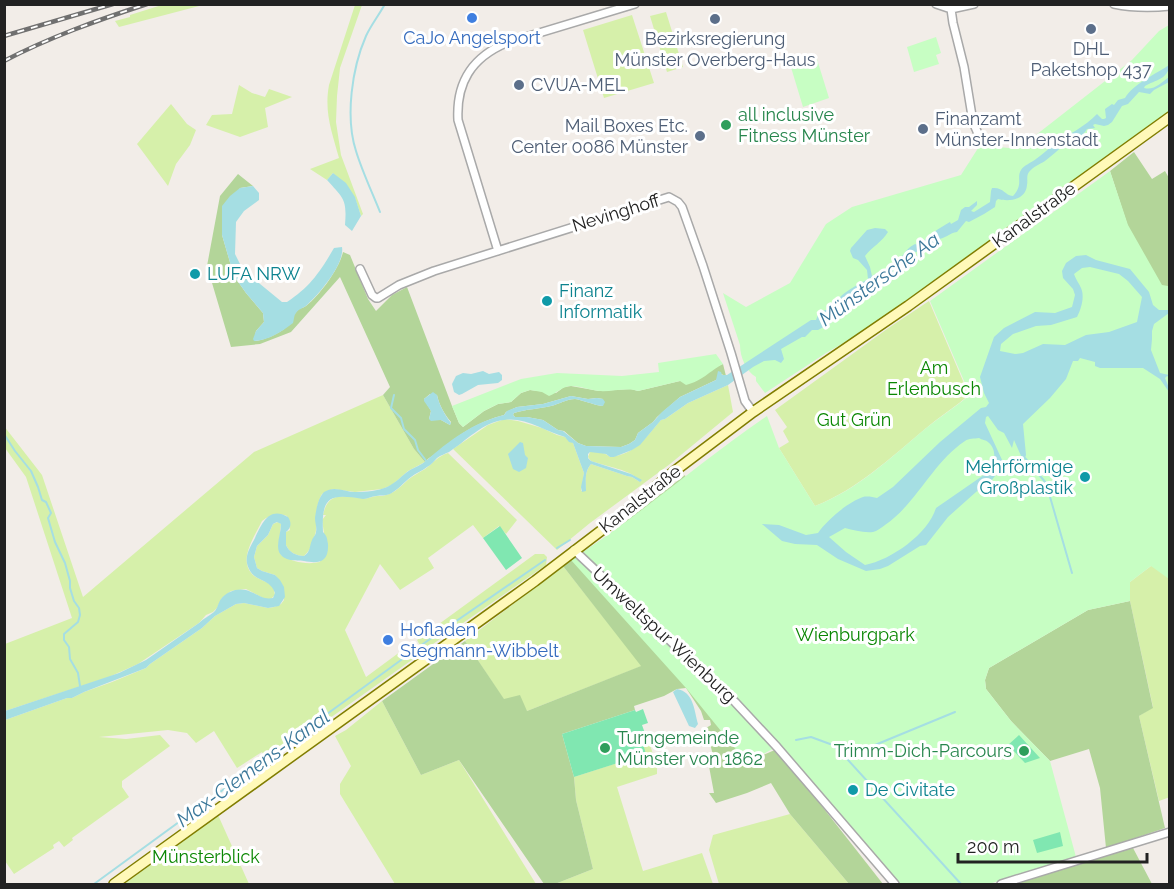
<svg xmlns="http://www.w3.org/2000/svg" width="1174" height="889" font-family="Raleway,sans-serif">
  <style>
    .grass { fill: #d6f0aa }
    .forest { fill: #b3d599; fill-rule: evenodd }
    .park { fill: #c7fec3 }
    .pitch { fill: #80e7b1 }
    .water { fill: #a5dee3; fill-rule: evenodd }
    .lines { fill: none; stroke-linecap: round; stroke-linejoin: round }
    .stream { stroke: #a5dee3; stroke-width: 2 }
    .minor-casing { stroke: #a9a9a9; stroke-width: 10 }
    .secondary-casing { stroke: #817d00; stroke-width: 12 }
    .minor { stroke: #fff; stroke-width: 7 }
    .secondary { stroke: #fff9b9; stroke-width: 9 }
    .rail-casing { stroke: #707070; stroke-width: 4.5 }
    .rail { stroke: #fff; stroke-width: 2; stroke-dasharray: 7; stroke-linecap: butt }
    .shop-dot { fill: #3f7fe0; stroke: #fff; stroke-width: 2 }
    .service-dot { fill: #5c6f8a; stroke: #fff; stroke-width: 2 }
    .leisure-dot { fill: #2e9e5b; stroke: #fff; stroke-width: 2 }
    .culture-dot { fill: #0f9aa8; stroke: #fff; stroke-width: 2 }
    .labels { text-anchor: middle; stroke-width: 6; stroke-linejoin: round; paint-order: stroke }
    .shop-label { font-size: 18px; fill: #366cbe; stroke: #fff }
    .service-label { font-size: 18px; fill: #4e5e75; stroke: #fff }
    .leisure-label { font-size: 18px; fill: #27864d; stroke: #fff; text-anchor: start }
    .street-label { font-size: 18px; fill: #222; stroke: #fff }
    .culture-label { font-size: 18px; fill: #0d838f; stroke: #fff; text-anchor: start }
    .park-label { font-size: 18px; fill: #0a8703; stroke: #fff }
    .water-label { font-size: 20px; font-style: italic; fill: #3a7799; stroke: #fff }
  </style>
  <rect width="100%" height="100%" fill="#f2ede8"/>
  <path class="grass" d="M165 4 203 5 119 27 115 21 130 17V15Z
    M355 5H362L340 68 337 96 336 122 341 155 363 214 361 216 355 198 333 173 327 180 310 169 339 158C332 132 324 113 329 85Z
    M666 12 683 67 667 72 650 16Z
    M632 15 654 83 604 98 583 30Z
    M239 85 252 93 265 97 269 89 292 97 265 108 268 127 240 137 206 125 212 115 232 114Z
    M171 104 187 124 196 130 190 145 176 164 168 186 137 144Z
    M929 301 969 395C955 407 939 417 925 429 890 458 858 489 815 506L779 448 789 442 783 431 787 427 775 410 887 329Z
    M728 385 733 412 670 464 590 523 557 550 453 449 488 425 499 421 505 419 518 421 542 428 557 435 565 437 573 443 584 473 581 491 586 489C585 481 585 471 591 464L627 476 632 477 640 482C634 470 604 466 591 461L588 457 590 452C597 451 605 452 610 457 636 454 645 438 661 420L665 419 688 403Z
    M383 395 414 449 425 462 408 471 392 485 382 489 355 492 333 489 322 494C315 507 317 515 316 529 316 535 313 538 312 543 310 549 309 551 304 556 296 556 289 552 286 545V532L290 530 287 516C278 513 269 515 262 521 255 536 238 559 252 574 258 580 267 581 273 586L275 595 271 599H265L246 589 231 591 222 598 217 608 213 612 206 615 199 623 138 664 109 677 5 711V644L72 618 26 477 5 448 4 426 42 475 83 597 254 452Z
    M448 453 517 520 506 534 499 526 483 538 473 525 428 558 434 568 400 590 380 564 345 630 366 677 408 646 416 657 268 762 262 752 237 768 214 731 196 743 187 733 168 730 99 737 126 739 160 735 170 746 122 781V787L129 797 72 838 73 840 64 847 59 841 53 845 54 848 14 874 5 861V720L67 698H72L84 692 112 682 146 668 150 664 202 628 215 616 236 604 244 603 268 608 274 607 281 604 284 600V589L282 585 275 575 262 571 257 568 254 557 257 546 268 535 273 524 278 522 281 524 279 544 281 555C292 562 307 565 320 562L324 533 322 520 326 515H323C328 491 343 496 363 498 367 499 368 498 372 497 377 495 381 497 386 495 395 493 402 485 409 479 414 475 420 472 425 469 433 463 438 456 448 453Z
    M535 554H544L547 557 546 565 423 651 417 640Z
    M563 566 642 666 527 711 504 700 465 641Z
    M1151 566 1169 568 1170 797 1159 801 1139 716 1153 707 1130 601V582Z
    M382 701 421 775 459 760 536 884H395L340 794V784L351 766 335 736 346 730Z
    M648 739 657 766V774L617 787 643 871 702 853 713 884H555L593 869 576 800 574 777 645 754 641 741Z
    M790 814 849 884H719L709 850 713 835Z
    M218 815 249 884H122Z"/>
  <path class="forest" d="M1134 152 1152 179 1165 171 1169 178 1170 265 1168 266 1169 288 1168 286 1149 292 1110 171Z
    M238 174 253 186 240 188 222 235 234 276 246 293 263 313 264 322 256 331 254 341C262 341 282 333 287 326 291 322 293 314 298 310 300 308 303 308 306 306 320 295 339 269 343 252L350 255 368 299 376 311 392 295 407 287 452 406 459 423 463 427 484 411 498 404 511 402 521 393 530 390 556 393 564 387 571 386 599 391 631 389 638 391 680 381 723 364 726 376 721 374 716 380 680 397 657 417 653 422 638 433 635 440 629 444 621 447 586 446 578 443 564 431 558 430 543 420 527 417H515L513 415 514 413C526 409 539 409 551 406 559 404 567 399 575 399 583 400 593 405 603 406V399L597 398 588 399 571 396 543 404 517 407 506 412 504 415C480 421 459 434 440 450 435 455 430 456 425 462L414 449 383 395 390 387 340 277 291 332 260 344 231 347 207 266 220 196ZM430 394 437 395C439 405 445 415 451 422L450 425 441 420 429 419 431 411 424 399Z
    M685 475 752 760 777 749 883 884H849L790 814 771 783 747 793 716 803 709 793H714L708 761 714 759 706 728 711 725 710 720H704L701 711 686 688 677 689 664 696 634 706 635 710 562 734 574 777 576 800 593 869 555 884H544L459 760 421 775 382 701 465 641 504 699 520 695 527 711 641 666 563 566 606 537Z
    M1130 601 1153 708 1139 716 1165 828 1106 848 1100 788 1089 749 1050 761 1011 721 986 689 985 680 989 668 1088 610Z
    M1133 848 1152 884H1013Z"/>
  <path class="park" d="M1169 25V113L923 291 854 337 826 353 765 393 756 381V377C746 371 740 357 740 345L723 293 746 307 790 283 826 224 852 207 961 175 980 145 1018 149 1132 60 1159 31Z
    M936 37 941 53 936 55 939 64 914 72 907 47Z
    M816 56 829 98 803 107 790 64Z
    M1110 171 1128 225 1162 285 1168 286 1169 288V579L1151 566 1130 582V601L1088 610 989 668 985 680 986 689 1011 721 1050 761 1076 857 989 884H897L778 746 747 763 686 688 571 560C639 516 700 462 767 416L779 448 815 506C859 489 890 458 925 429 940 417 955 407 970 395L930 301Z
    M716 354 723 364C708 372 704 380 686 385L680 381 638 391C626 387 612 392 599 391 590 390 580 386 571 386 563 386 557 393 549 396L542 392 530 390 521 393 511 402 498 404 484 411 463 427 459 423 452 406 521 379 557 373 622 376 659 372 658 363Z"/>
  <path class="pitch" d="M500 526 522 558 506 570 483 538Z
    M643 709 648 723 642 725 647 739 642 741 646 754 574 777 562 734 635 710 636 712Z
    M1019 735 1040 758 1025 763 1008 745Z
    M1060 832 1063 846 1037 853 1033 840Z"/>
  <path class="water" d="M1169 65C1169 79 1155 80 1145 86L1144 88C1154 91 1162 82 1169 77V82L1154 90 1150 94 1139 92 1128 104 1122 106 1112 122 1108 125 1104 126 1095 124 1093 125 1095 128 1087 129C1082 138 1073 141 1064 146 1057 150 1052 156 1045 161 1040 164 1033 167 1029 172 1026 176 1028 180 1027 185 1026 200 1009 202 998 199L996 201 995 207 984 214 969 222 966 221 957 232C949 233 945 239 938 239L937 242 932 244 928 250 915 252 911 255 908 260 894 267C893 272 891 276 891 283L884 285H869L861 291 835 317 831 323 818 330H812L805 337H802L781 349 784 359 781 363 775 360 764 361 753 367 728 385 688 403 665 419 661 420 640 445 632 450 614 457H610L606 454 590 452 588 454V458L591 461 631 474 642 480 640 482 632 477 627 476 591 464C584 472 586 482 586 491L582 492 581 487 584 473 573 443 569 442 565 437C546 432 526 417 504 420 483 422 466 441 449 452 445 454 441 455 437 458 434 461 431 465 427 467 422 471 416 473 411 477 404 482 398 490 390 494 385 496 381 495 376 496 372 496 368 499 363 499 331 494 321 495 323 532 327 536 327 538 328 544 329 562 319 564 304 561 296 560 284 562 279 552 276 544 281 533 281 524L277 522 273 524 268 535 257 546 254 557 257 568 262 571 275 575 280 580 284 587 285 597 279 606 268 608 244 603 236 604 215 616 202 628 150 664 146 668 84 692 72 698H67L5 720V711L119 673 146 660 199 623C204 618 209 616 214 612 218 608 218 603 221 599 228 590 241 587 251 592 259 595 264 600 273 598L275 593C270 578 255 582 249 569 243 557 250 548 255 538 262 523 269 506 288 517 292 523 291 528 286 532V545C289 552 296 556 304 556 311 551 309 547 312 540 313 537 316 535 316 532 317 527 315 523 315 518 316 510 318 498 324 492 334 485 345 492 356 492 366 492 378 491 387 487 396 483 402 475 410 470 415 467 421 465 426 461 448 441 474 422 504 415L507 411 517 407 543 404 571 396 588 399 597 398 603 399 605 402 603 406C593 405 583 400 575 399 567 399 559 404 551 406 539 409 526 409 514 413L513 415 515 417H527L543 420 558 430 563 431 578 443 586 446 621 447 629 444 635 440 638 433 653 422 662 412 680 397 716 380 718 371 721 372 722 375H727L811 320H816L818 315 825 310H828L827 314 821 321C830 318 831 310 836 302 842 292 858 285 868 279L867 270 858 260 853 258 850 251 851 248 867 230 875 228 885 229 888 232C882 242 872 247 865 256L870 267 872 276 883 270 885 271 882 275 883 277 886 275C891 261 894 265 903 255 907 250 909 247 915 244L920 246C927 235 940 228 950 222L951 224 958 220 961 210 965 207H969L977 201V205L971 211 974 212 990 202 991 191 992 188C1004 187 1004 195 1013 196 1024 184 1016 178 1021 170 1023 166 1032 162 1036 159 1043 154 1048 149 1055 144 1068 134 1085 127 1097 114L1102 119H1104L1106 118 1105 109 1112 104 1114 105 1118 100 1125 98C1133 84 1156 74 1169 65Z
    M333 173 346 183 355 197 361 216 352 231 345 225C347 199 344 199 327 180Z
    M253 186 259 193V200L244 211 236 222 235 254 243 270 282 302H287C310 287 320 272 334 248L342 247C345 264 319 294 307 305 304 308 298 309 296 313 294 315 294 320 293 323 283 331 267 341 254 341L253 339 256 331 264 322 263 313 246 293 234 276 222 235V206L230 196 240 188Z
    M1086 255 1096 260 1130 269 1149 292 1153 305 1159 310H1168L1169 313 1154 324 1152 331V339L1151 350 1160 373 1169 375V377L1167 376 1165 378 1169 388V392L1160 379 1143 368H1100L1095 366V362L1080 358 1078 361H1073L1066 379 1050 398 1023 424 1026 455 1025 458H1022L1014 440 1012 448 1004 433 998 430 988 416 986 417 985 423 1003 462 999 471 991 481 976 492 948 517 926 545 920 546 888 566 880 569 866 571 838 559 817 545 795 544 782 541 762 524 779 525 806 535 818 533C827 520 848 502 863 497 867 496 873 497 877 498L893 487 940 442 981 408 986 407 989 403 984 393 980 377 994 337 1004 328 1035 312 1055 313 1072 307 1075 295 1073 289 1063 278 1062 271 1066 263 1076 256ZM1090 267 1119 274 1128 281 1142 297 1137 322 1109 332 1086 335 1065 345 1043 344 1023 353 1015 354 1000 351 1001 344 1013 334 1036 326 1051 325 1077 317C1081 309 1085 297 1081 288 1079 283 1076 280 1074 274L1082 268ZM979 438C982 440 986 440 988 442 997 449 995 462 991 470L936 508C928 534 891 560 865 565L846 552 829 537 845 528C854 530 863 533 873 532 877 531 881 528 885 525 917 503 933 462 965 441 969 438 974 439 979 438Z
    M483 371 489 374 499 372 502 375V380L498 383 478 385 462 394 459 395 454 392 452 384 456 376 463 373 471 374Z
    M433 392 437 395C439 405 445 415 451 423L450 425 441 420 431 421 429 419 431 411 424 401V399Z
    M520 442 523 443 525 455 528 458 526 468 519 472 513 469 508 454Z
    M677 689C694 692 694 710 698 724L695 728 689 726 673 692Z"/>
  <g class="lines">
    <path class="stream" d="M380 212C372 192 362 171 356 151 345 117 352 68 366 36 371 25 379 15 385 4
      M394 395 391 408 401 418 404 429 415 440 418 450 427 462
      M4 434 15 451 31 471 38 487 42 500 46 502 51 513 48 518 55 542 65 563 70 581V588L74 601 79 608 80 615 78 622 64 634V640L69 647 70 659 78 673 80 686
      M1025 458 1046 483 1072 573
      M557 548 570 540
      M420 646 545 560
      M796 740 811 737 830 744
      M875 745 955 712
      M834 747 838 749 961 884
      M840 750 849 751 866 747
      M94 884 412 652"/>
    <g class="minor-casing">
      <path id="minor" d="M936 4 951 9 974 4
        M1114 4C1133 8 1150 8 1170 6
        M951 9 953 23 964 67 973 122 982 143
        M498 251 458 120C456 83 471 58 506 43L635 4
        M360 269 372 295 376 298H378L399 285 434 271 669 197 678 202 682 207 703 266 731 353 745 401 753 412
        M574 550 735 702 777 747 895 884
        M1001 884 1170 832"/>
    </g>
    <g class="secondary-casing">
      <path id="secondary" d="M114 884 535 581 619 517 676 470 753 412 908 306 1170 117"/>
    </g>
    <use href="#minor" class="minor"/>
    <use href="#secondary" class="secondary"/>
    <g class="rail-casing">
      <path id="rail" d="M4 36 113 4
        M4 61C50 37 98 20 147 4"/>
    </g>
    <use href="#rail" class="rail"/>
  </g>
  <g class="shop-dot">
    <circle cx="472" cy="18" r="6"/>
    <circle cx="388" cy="640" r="6"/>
  </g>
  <g class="service-dot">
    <circle cx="715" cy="19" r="6"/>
    <circle cx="1091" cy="29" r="6"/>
    <circle cx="519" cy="85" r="6"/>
    <circle cx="923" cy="129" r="6"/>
    <circle cx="700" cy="136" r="6"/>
  </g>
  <g class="leisure-dot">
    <circle cx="726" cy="125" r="6"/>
    <circle cx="605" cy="748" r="6"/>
    <circle cx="1024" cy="751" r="6"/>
  </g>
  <g class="culture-dot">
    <circle cx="195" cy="274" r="6"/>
    <circle cx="547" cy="301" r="6"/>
    <circle cx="1085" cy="477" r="6"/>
    <circle cx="853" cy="790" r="6"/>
  </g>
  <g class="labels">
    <g class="shop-label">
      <text x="472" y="44">CaJo Angelsport</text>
      <text x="400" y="636" text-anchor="start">Hofladen<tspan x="400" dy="21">Stegmann-Wibbelt</tspan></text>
    </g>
    <g class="service-label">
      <text x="715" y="45">Bezirksregierung<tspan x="715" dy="21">Münster Overberg-Haus</tspan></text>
      <text x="1091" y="55">DHL<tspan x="1091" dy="21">Paketshop 437</tspan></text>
      <text x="531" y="91" text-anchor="start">CVUA-MEL</text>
      <text x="935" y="125" text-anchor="start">Finanzamt<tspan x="935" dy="21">Münster-Innenstadt</tspan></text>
      <text x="688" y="132" text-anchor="end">Mail Boxes Etc.<tspan x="688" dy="21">Center 0086 Münster</tspan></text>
    </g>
    <g class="leisure-label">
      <text x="738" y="121">all inclusive<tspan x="738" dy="21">Fitness Münster</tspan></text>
      <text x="617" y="744">Turngemeinde<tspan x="617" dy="21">Münster von 1862</tspan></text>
      <text x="1012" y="757" text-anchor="end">Trimm-Dich-Parcours</text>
    </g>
    <g class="street-label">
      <text transform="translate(616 213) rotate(-17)" y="6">Nevinghoff</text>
      <text transform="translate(1034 215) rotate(-36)" y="6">Kanalstraße</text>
      <text transform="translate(640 499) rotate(-38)" y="6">Kanalstraße</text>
      <text transform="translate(664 635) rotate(43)" y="6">Umweltspur Wienburg</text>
    </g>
    <g class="culture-label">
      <text x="207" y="280">LUFA NRW</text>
      <text x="559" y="297">Finanz<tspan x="559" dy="21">Informatik</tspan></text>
      <text x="1073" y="473" text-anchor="end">Mehrförmige<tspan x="1073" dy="21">Großplastik</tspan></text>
      <text x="865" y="796">De Civitate</text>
    </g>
    <g class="park-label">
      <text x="934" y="374">Am<tspan x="934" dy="21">Erlenbusch</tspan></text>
      <text x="854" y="426">Gut Grün</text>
      <text x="855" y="641">Wienburgpark</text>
      <text x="206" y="863">Münsterblick</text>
    </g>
    <g class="water-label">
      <text transform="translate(879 279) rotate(-36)" y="7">Münstersche Aa</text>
      <text transform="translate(253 768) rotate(-36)" y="7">Max-Clemens-Kanal</text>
    </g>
  </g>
  <rect width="1174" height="889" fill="none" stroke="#222222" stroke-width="12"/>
  <path d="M958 853v9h189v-9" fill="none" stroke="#222222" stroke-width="3"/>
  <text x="967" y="853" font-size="18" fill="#222222" stroke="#ffffff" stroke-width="4.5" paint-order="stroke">200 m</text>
</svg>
